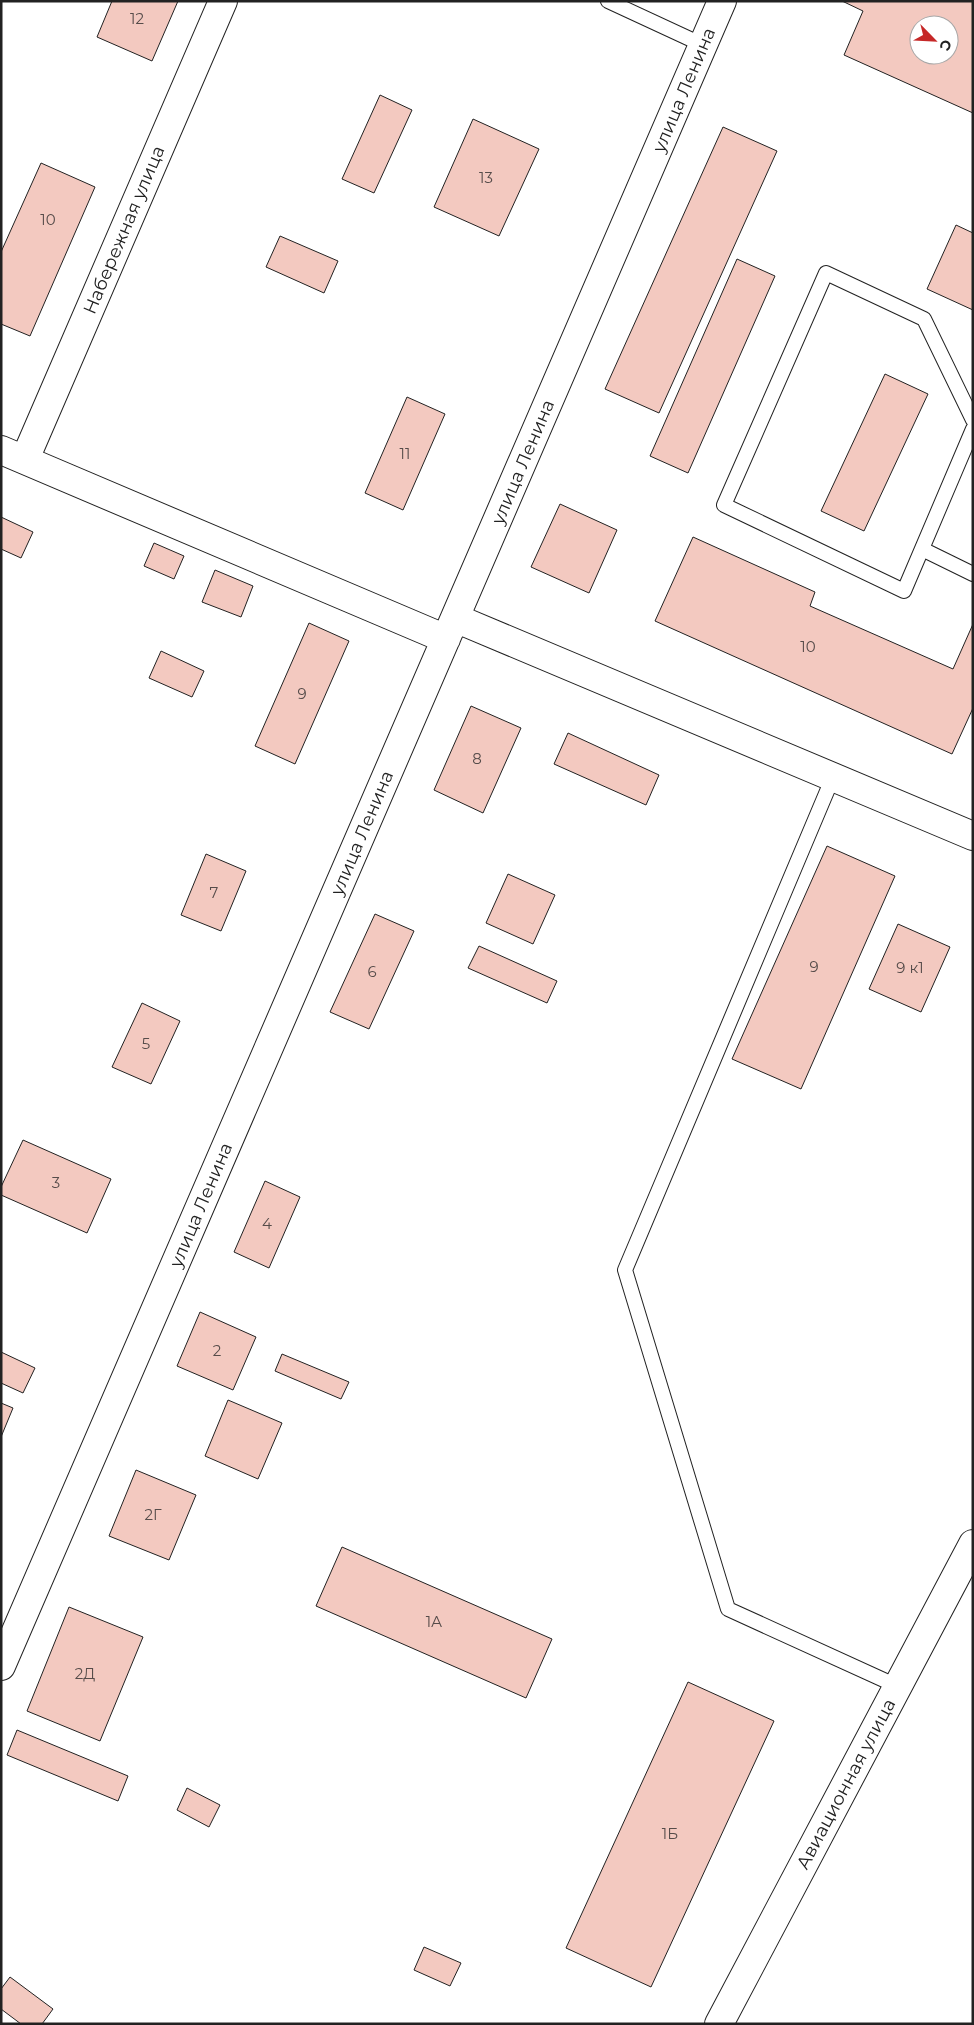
<svg xmlns="http://www.w3.org/2000/svg" width="974" height="2025" font-family="Montserrat,sans-serif">
  <style>
    .building { fill: #f3c9c0; stroke: #222; fill-rule: evenodd }
    .lines { fill: none; stroke-linecap: round; stroke-linejoin: round }
    .lane-casing { stroke: #222; stroke-width: 16 }
    .street-casing { stroke: #222; stroke-width: 30 }
    .lane { stroke: #fff; stroke-width: 14 }
    .street { stroke: #fff; stroke-width: 28 }
    .labels { text-anchor: middle; stroke-width: 4; stroke-linejoin: round; paint-order: stroke }
    .number-label { font-size: 15px; fill: #564c4a }
    .street-label { font-size: 18px; fill: #222; stroke: #fff }
  </style>
  <rect width="100%" height="100%" fill="#fff"/>
  <path class="building" d="M112 1H178L152 61 97 37Z
    M842 1H973V113L844 55 863 11ZM919 25H949V55H919Z
    M380 95 412 110 374 193 342 179Z
    M473 119 539 149 499 236 434 207Z
    M723 127 777 151 659 413 605 389Z
    M41 163 95 187 30 336 1 324V252Z
    M956 225 973 233V310L927 289Z
    M280 236 338 261 324 293 266 267Z
    M737 259 775 276 688 473 650 456Z
    M885 374 928 394 864 531 821 511Z
    M407 397 445 414 403 510 365 493Z
    M560 504 617 530 589 593 531 567Z
    M1 517 33 532 21 558 1 549Z
    M693 537 815 592 810 606 953 669 973 624V708L952 754 655 621Z
    M154 543 184 556 174 579 144 566Z
    M215 570 253 586 241 617 202 602Z
    M309 623 349 641 295 764 255 746Z
    M161 651 204 671 192 697 149 678Z
    M471 706 521 728 483 813 434 790Z
    M568 733 659 775 646 805 554 764Z
    M827 846 895 876 801 1089 732 1059Z
    M206 854 246 871 221 931 181 915Z
    M508 874 555 895 533 944 486 923Z
    M375 914 414 931 369 1029 330 1012Z
    M898 924 950 947 921 1012 869 989Z
    M479 946 557 981 547 1003 468 968Z
    M142 1003 180 1021 151 1084 112 1067Z
    M23 1140 111 1179 87 1233 1 1195V1187Z
    M265 1181 300 1197 269 1268 234 1252Z
    M200 1312 256 1337 233 1390 177 1366Z
    M1 1352 35 1368 23 1393 1 1383Z
    M282 1354 349 1382 341 1399 275 1371Z
    M228 1400 282 1423 258 1479 205 1456Z
    M1 1403 13 1408 1 1437Z
    M136 1470 196 1495 169 1560 109 1536Z
    M342 1547 552 1639 526 1698 316 1606Z
    M69 1607 143 1637 100 1741 27 1711Z
    M688 1682 774 1721 651 1987 566 1948Z
    M17 1730 128 1776 118 1801 7 1755Z
    M187 1788 220 1805 209 1827 177 1810Z
    M424 1947 461 1963 450 1986 414 1970Z
    M10 1977 53 2009 42 2024H21L1 2009V1989Z"/>
  <g class="lines">
    <g class="lane-casing">
      <path id="lane" d="M608 1 703 45
        M973 420 924 319 826 273 724 505 904 591 973 429
        M922 549 973 574
        M833 777 625 1270 728 1609 897 1686"/>
    </g>
    <g class="street-casing">
      <path id="street" d="M1 450 446 639
        M25 459 223 1
        M455 618 973 836
        M1 1666 722 1
        M719 2024 973 1544"/>
    </g>
    <use href="#lane" class="lane"/>
    <use href="#street" class="street"/>
  </g>
  <g class="labels">
    <g class="number-label">
      <text x="137" y="24">12</text>
      <text x="486" y="183">13</text>
      <text x="48" y="225">10</text>
      <text x="405" y="459">11</text>
      <text x="808" y="652">10</text>
      <text x="302" y="699">9</text>
      <text x="477" y="764">8</text>
      <text x="214" y="898">7</text>
      <text x="814" y="972">9</text>
      <text x="910" y="973">9 к1</text>
      <text x="372" y="977">6</text>
      <text x="146" y="1049">5</text>
      <text x="56" y="1188">3</text>
      <text x="267" y="1229">4</text>
      <text x="217" y="1356">2</text>
      <text x="153" y="1520">2Г</text>
      <text x="434" y="1627">1А</text>
      <text x="85" y="1679">2Д</text>
      <text x="670" y="1839">1Б</text>
    </g>
    <g class="street-label">
      <text transform="translate(684 90) rotate(-67)" y="6">улица Ленина</text>
      <text transform="translate(124 230) rotate(-67)" y="6">Набережная улица</text>
      <text transform="translate(523 462) rotate(-67)" y="6">улица Ленина</text>
      <text transform="translate(362 833) rotate(-67)" y="6">улица Ленина</text>
      <text transform="translate(201 1205) rotate(-67)" y="6">улица Ленина</text>
      <text transform="translate(846 1784) rotate(-62)" y="6">Авиационная улица</text>
    </g>
  </g>
  <rect width="974" height="2025" fill="none" stroke="#222222" stroke-width="5"/>
  <g transform="translate(934 40) rotate(114)"><circle r="24" fill="#ffffff" stroke="#a7a7a7"/>
  <path d="M0-4L9 19L0 12L-9 19Z" fill="#c62828"/>
  <text y="-8" font-size="14" font-weight="bold" text-anchor="middle" fill="#222222">С</text>
  </g>
</svg>
